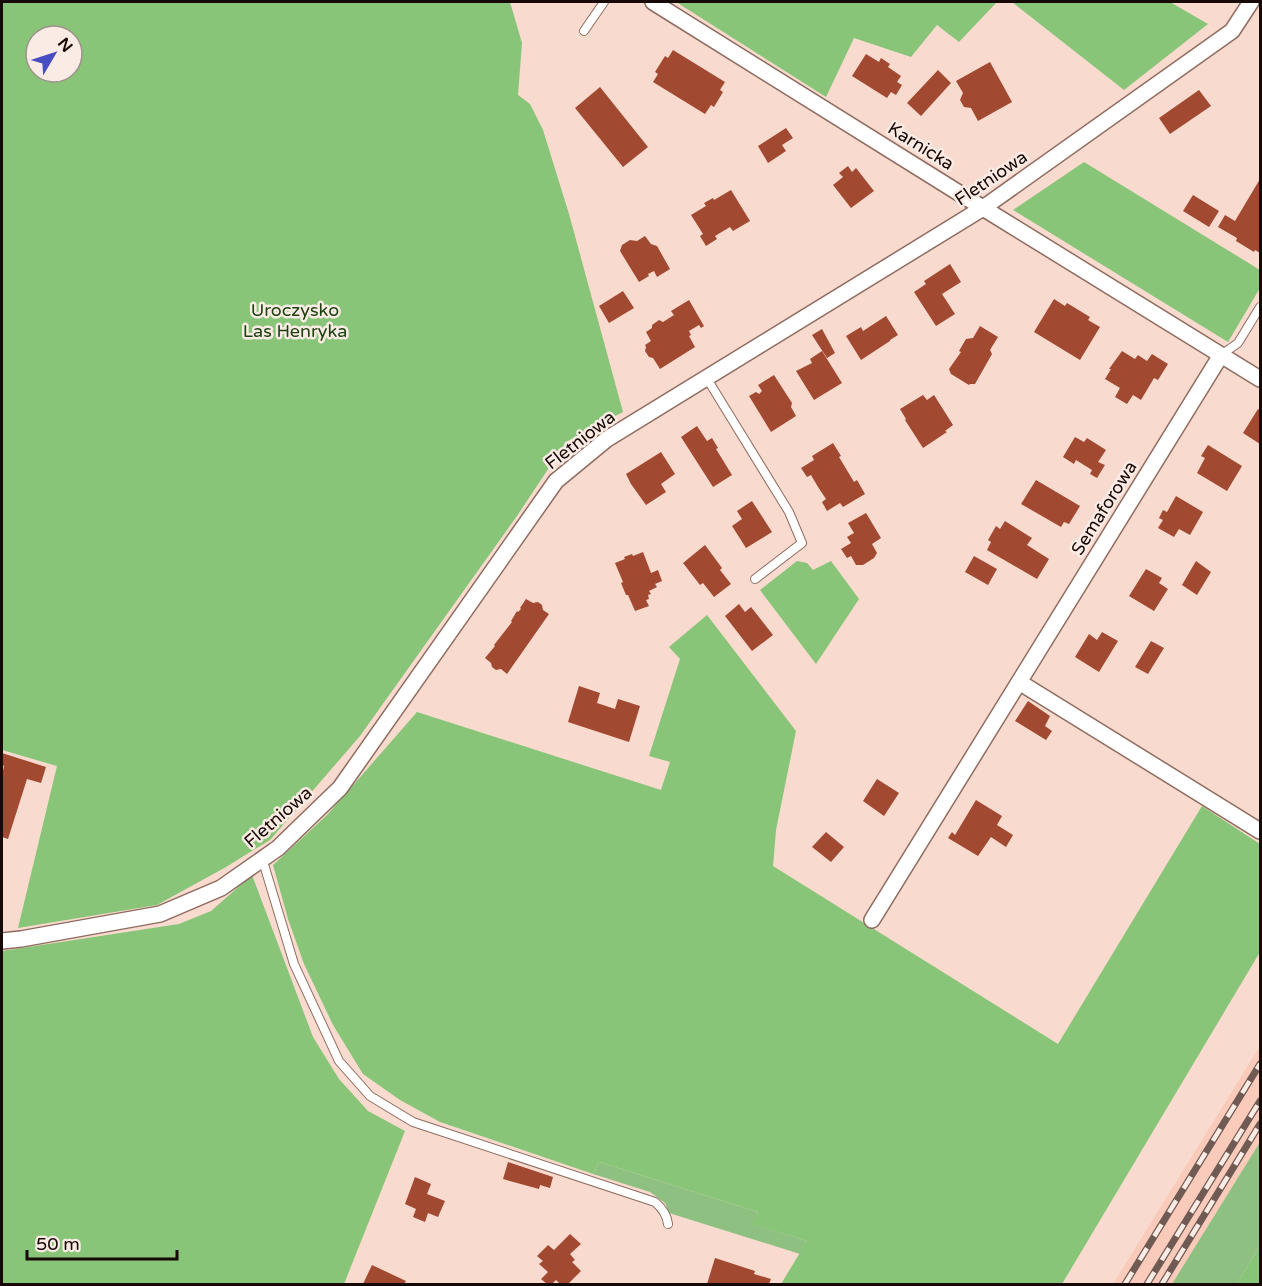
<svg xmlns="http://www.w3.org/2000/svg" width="1262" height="1286" font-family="'Varela Round',sans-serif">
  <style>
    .built { fill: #facbba }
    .green { fill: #8ec181 }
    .forest { fill: #88c578; fill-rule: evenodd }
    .building { fill: #a24931 }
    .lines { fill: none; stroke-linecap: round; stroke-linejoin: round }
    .lane-casing { stroke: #8f6c5f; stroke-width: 10 }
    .street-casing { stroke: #8f6c5f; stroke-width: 18 }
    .lane { stroke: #fff; stroke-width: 8 }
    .street { stroke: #fff; stroke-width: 15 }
    .rail-casing { stroke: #6f5b54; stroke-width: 7 }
    .rail { stroke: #fbebe5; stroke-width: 4.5; stroke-dasharray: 14; stroke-linecap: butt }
    .labels { text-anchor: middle; stroke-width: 5; stroke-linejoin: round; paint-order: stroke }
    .street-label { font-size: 18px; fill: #170a06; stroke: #fbebe5 }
    .park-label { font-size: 18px; fill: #1c4410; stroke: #fbebe5 }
  </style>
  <rect width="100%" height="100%" fill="#f9dace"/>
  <path class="built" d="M1260 1046V1142L1172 1284H1113Z"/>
  <path class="green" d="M1260 1142V1245L1237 1284H1172Z
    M599 1162 758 1212 753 1224 807 1241 800 1254 669 1213 665 1203 650 1192 593 1174Z"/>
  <path class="forest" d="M2 2H510L522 43 518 95 530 104 543 130 569 214 623 412 566 442 517 516 360 736 270 840 226 867 157 905 18 928 57 766 2 750ZM36 36H72V72H36Z
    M676 2H997L959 42 937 25 911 57 854 38 826 97Z
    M1012 2H1170L1208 24 1124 90Z
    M1084 162 1260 270V288L1228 342 1013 210Z
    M797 561 807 563 813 570 831 561 859 599 816 664 760 590Z
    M707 615 796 731 776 830 773 866 1058 1044 1202 806 1260 844V952L1062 1284H781L807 1241 752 1224 758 1212 599 1162 593 1174 440 1122 400 1100 363 1074 333 1025 304 964 288 919 273 865 327 815 417 712 661 790 670 762 649 756 680 659 669 647Z
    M252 875 313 1037 339 1079 368 1111 405 1131 344 1284H2V951L179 924 211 911Z
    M1260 1245V1284H1237Z"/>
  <path class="building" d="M673 50 725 82 720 90 723 92 714 107 711 105 705 114 653 82 658 74 655 72 665 56 668 58Z
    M866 54 879 62 881 58 890 64 888 67 901 76 897 82 902 85 896 95 891 92 887 98 852 76Z
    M990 62 1012 102 978 121 971 108 964 107 960 100 963 93 956 81Z
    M938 70 951 83 921 116 907 103Z
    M600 87 648 147 623 167 575 108Z
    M1199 90 1211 106 1170 134 1159 118Z
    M786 128 793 138 782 145 786 151 768 163 758 146Z
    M848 166 852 172 856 168 874 191 851 208 833 185 843 177 839 173Z
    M1260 179V253L1255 250 1254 252 1236 241 1237 238 1218 227 1225 215 1235 221Z
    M731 190 750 221 733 231 730 227 715 236 717 239 706 246 700 236 703 234 691 215 706 206 704 203 713 198 714 200Z
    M1193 195 1219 211 1209 227 1183 211Z
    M645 236 651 244 657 246 670 269 657 277 654 271 648 274 649 276 639 282 620 251 622 245 630 240 637 241Z
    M950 264 961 282 942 294 955 314 936 326 914 292 926 284 924 281Z
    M623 291 634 308 609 323 599 306Z
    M1054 299 1065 306 1067 303 1090 317 1088 320 1100 327 1080 360 1034 332Z
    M689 300 704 326 701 328 699 325 689 331 691 335 689 336 695 347 660 369 653 358 649 357 645 351 646 347 645 345 651 341 646 332 652 328V325L659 320 663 322 674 315 671 311Z
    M886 316 898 335 890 340V341L861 360 846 336 861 327 863 331Z
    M980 326 998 337 990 350 992 354 975 384H970L969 385 951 374 949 369 961 352 959 351 966 339 973 338Z
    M822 329 835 353 827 358 812 335Z
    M822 351 842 383 814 400 796 371 812 363 810 359Z
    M1122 351 1135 359 1138 355 1147 361 1152 354 1168 364 1158 380 1154 378 1141 400 1133 395 1127 404 1115 397 1120 388 1105 379 1111 369H1109Z
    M774 375 792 403 791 407 796 416 771 432 749 396 756 392 759 394 762 391 758 385Z
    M923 395 927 400 934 395 953 425 945 431 947 432 923 448 905 420 906 419 900 409Z
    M1258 409 1260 410V444L1243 433Z
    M697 426 707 441 712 438 718 448 716 449 732 475 713 487 681 437Z
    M1075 437 1084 442 1087 438 1106 450 1098 462 1105 465 1097 478 1090 474 1092 470 1076 460 1074 464 1063 457Z
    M833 443 841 456 839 457 854 482 857 480 865 494 843 507 840 503 827 511 822 502 826 499 818 487 811 475 807 477 801 468 814 460 812 456Z
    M1208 445 1242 466 1227 491 1197 473 1205 458 1201 456Z
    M661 452 675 474 661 484 666 492 646 505 631 484 626 474Z
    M1036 480 1080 506 1069 524 1064 522 1061 527 1021 504Z
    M1176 496 1203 512 1190 535 1179 529 1174 537 1158 528 1163 520 1159 518 1163 510 1167 512Z
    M752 501 772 532 746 548 732 526 742 519 737 511Z
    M866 513 881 538 872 544 877 553 874 558 863 565H856L851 556 847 558 841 549 851 543 847 537 854 533 848 523Z
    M1005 521 1032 538 1027 545 1049 559 1037 579 987 550 991 542 988 540 996 526 1000 529Z
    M705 545 722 568 720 570 731 584 714 597 703 583 700 585 683 563Z
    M643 552 651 573 658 570 662 581 655 584 657 587 649 591 651 594 648 595 649 599 646 600 649 606 635 611 628 595H626L621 583 623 582 615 563 625 559 624 557 632 554 633 556Z
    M974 556 997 569 988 585 965 572Z
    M1196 561 1211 572 1197 595 1182 585Z
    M1146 569 1162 578 1159 583 1168 589 1154 611 1129 596Z
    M526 599 533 603 538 602 542 605 543 610 549 614 507 674 501 669 496 670 492 667 491 663 485 658 495 646 494 645 512 622 511 621 517 611 518 612 521 609 520 608Z
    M739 604 745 612 751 607 773 635 752 651 725 616Z
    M1102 632 1118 641 1099 672 1075 657 1089 634 1097 640Z
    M1151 641 1164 648 1148 674 1135 667Z
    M579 686 600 693 597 703 615 709 618 699 640 706 629 742 568 722Z
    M1028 701 1050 716 1045 726 1052 731 1046 740 1015 721Z
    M2 753 46 767 41 783 27 779 8 839 2 837V775L4 766 2 765Z
    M877 779 899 793 884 816 863 801Z
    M976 800 1002 816 997 825 1013 835 1006 847 991 837 978 856 948 838 952 832 955 835Z
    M826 832 844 847 831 862 812 847Z
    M508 1162 553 1177 550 1188 540 1185 539 1189 503 1179Z
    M415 1177 431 1184 427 1194 445 1201 438 1217 428 1213 425 1222 413 1217 416 1209 405 1204Z
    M570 1234 581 1244 570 1254 575 1260 572 1262 581 1271 568 1284H560L556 1280 552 1284H547L541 1279 548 1272 539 1264 543 1261 537 1256 548 1245 554 1250Z
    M715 1258 755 1271 754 1274 771 1279 769 1284H707Z
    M372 1265 406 1281 404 1284H363Z"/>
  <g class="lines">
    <g class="lane-casing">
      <path id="lane" d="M584 31 604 2
        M1221 355 1238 343 1260 307
        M706 377 789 512 802 543 755 579
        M262 858 294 964 339 1061 370 1096 413 1122 655 1202C662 1208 667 1214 668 1224"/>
    </g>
    <g class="street-casing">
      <path id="street" d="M653 2 983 208 1260 379
        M1019 682 1260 831
        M872 920 1221 355
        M2 941 21 939 160 914 221 888 278 848 340 788 556 481 607 439 983 208 1232 31 1251 2"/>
    </g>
    <use href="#lane" class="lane"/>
    <use href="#street" class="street"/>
    <g class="rail-casing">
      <path id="rail" d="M1125 1284 1260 1064
        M1147 1284 1260 1101
        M1162 1284 1260 1124"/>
    </g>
    <use href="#rail" class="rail"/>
  </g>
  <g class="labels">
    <g class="street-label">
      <text transform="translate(921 146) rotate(32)" y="6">Karnicka</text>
      <text transform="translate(991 178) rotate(-34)" y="6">Fletniowa</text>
      <text transform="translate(580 440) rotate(-38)" y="6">Fletniowa</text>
      <text transform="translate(1104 508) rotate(-58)" y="6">Semaforowa</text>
      <text transform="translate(278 817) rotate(-41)" y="6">Fletniowa</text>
    </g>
    <g class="park-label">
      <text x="295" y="316">Uroczysko<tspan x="295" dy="21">Las Henryka</tspan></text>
    </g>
  </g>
  <rect width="1262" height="1286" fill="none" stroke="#170a06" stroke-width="6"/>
  <g transform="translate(54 54) rotate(51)"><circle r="28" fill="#fbebe5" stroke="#a0918c" stroke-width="1.5"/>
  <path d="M0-4.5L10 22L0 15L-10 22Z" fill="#484dc3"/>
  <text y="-9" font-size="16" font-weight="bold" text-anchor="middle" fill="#170a06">N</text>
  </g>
  <path d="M27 1250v9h150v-9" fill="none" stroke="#170a06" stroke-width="3"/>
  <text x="36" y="1250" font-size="18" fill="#170a06" stroke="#fbebe5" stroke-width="4.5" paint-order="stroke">50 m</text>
</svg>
